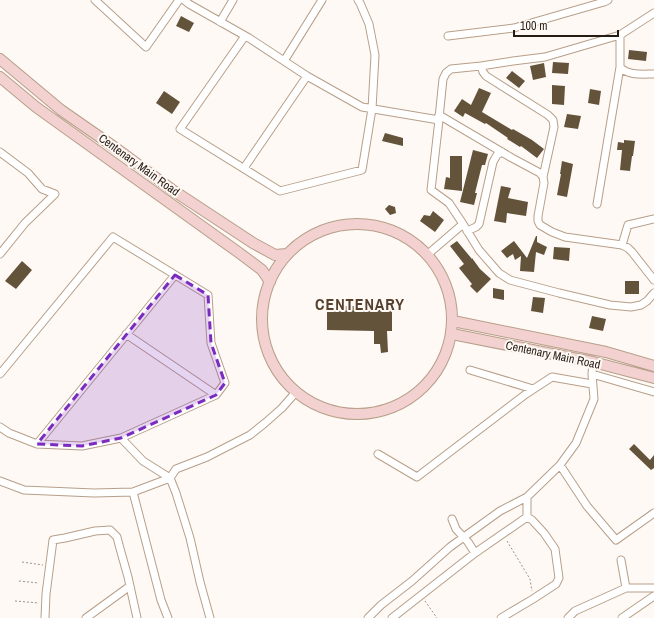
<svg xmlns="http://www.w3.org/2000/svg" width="654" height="618" font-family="'Archivo Narrow',sans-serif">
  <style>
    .building { fill: #63533b }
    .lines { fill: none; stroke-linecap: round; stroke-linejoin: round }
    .street-casing { stroke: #b79f89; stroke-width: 9 }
    .secondary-casing { stroke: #b79f89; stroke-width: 12 }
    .path { stroke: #99928c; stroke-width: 1; stroke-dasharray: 2 2; stroke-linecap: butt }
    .street { stroke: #fff; stroke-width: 7 }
    .secondary { stroke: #f2d1d0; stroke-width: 10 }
    .marked { fill: #7b2cbf; fill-opacity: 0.2; stroke: #7b2cbf; stroke-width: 3; stroke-dasharray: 8 5; stroke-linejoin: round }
    .labels { text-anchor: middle; stroke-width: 4; stroke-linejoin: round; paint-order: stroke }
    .street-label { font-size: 12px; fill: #241c13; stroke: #fff9f5 }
    .district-label { font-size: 16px; font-weight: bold; letter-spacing: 1px; fill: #55412d; stroke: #fff9f5 }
  </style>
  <rect width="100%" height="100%" fill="#fff9f5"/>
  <path class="building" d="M181 16 194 23 189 32 176 26Z
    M629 50 647 52 646 61 628 59Z
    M553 62 569 63 568 74 552 73Z
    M544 63 546 77 533 80 530 66Z
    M512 71 525 81 519 88 506 78Z
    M552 85 565 86 564 105 552 104Z
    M479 88 491 93 482 112 512 130 513 129 532 140 544 149 537 158 521 146 520 147 507 139 508 138 486 123 485 124 465 113 463 117 454 111 462 99 471 105Z
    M590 89 601 91 599 105 588 103Z
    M164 91 180 102 172 114 156 103Z
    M567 114 581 116 578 129 564 127Z
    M385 133 403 138V146L382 141Z
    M624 140 635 141 633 156H632L630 171 620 170 622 150H617L618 142 624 143Z
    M473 150 488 154 485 165H482L475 193H477L474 205 460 202Z
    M450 156H462V191L444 189 446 177 450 178Z
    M562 161 573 164 567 197 557 195 561 174H560Z
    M501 186 511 188 508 198 528 202 526 216 507 213 506 223 494 221Z
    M389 205 395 207 396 213 390 215 385 209Z
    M433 211 444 220 435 232 420 221 424 215 430 216Z
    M536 236H537V242L547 247 544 255 536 252 534 272 520 271 521 256 515 260 513 254 507 258 501 251 514 241 527 258Z
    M457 241 472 259V258L480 269 491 279 477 293 470 286 472 284 459 268 464 264 450 246Z
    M554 247 570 248 569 261 553 259Z
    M22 261 32 270 16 289 5 281Z
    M625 281H639V294H625Z
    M493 288 504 290V300L493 298Z
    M533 297 545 298 543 313 531 311Z
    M327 306H392V331H387L388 352 381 353 380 344H374V331L327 330Z
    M592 316 606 319 603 331 589 328Z
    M634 444 650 460 654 455V468L651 470 629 449Z"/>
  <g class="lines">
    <g class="street-casing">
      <path id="street" d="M95 0 146 47 179 0
        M184 0 189 4 249 38 307 76 362 107 439 120 431 190 449 203 463 224 427 255
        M220 22 233 0
        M620 35V67C628 76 643 74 654 74
        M245 36 180 129 280 191 362 170 372 109 375 55 369 24 360 3 358 0
        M448 36 514 28 604 2 608 0
        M284 61 322 0
        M481 66 483 72 486 76 548 115 553 120 554 127 543 177
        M439 115 512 158 540 173 543 177 544 183 538 216V221L540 225 552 232 565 237 622 245 628 248 632 252 654 280
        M439 118 443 79 446 73 451 69 481 66 513 61 545 57 620 35 654 13
        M0 152 28 173 42 189 55 194 25 223 0 254
        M244 168 307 76
        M597 204 620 67
        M463 224 479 250 499 273 510 280 559 293 610 305 631 307 641 305 647 301 654 293
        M467 231 476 227 479 224 493 162 497 155 502 152
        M622 245 628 225 654 219
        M126 334 216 395
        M593 362 592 374 594 399 576 443 560 465 587 506 616 540 654 513
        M470 370 533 389
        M0 374 113 237 208 295 211 343 225 383 216 395 121 438 82 446 37 444 9 433 0 427
        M592 374 654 392
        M121 438 143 461 170 478
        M37 444 175 275
        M378 454 417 477 526 394 552 377 592 384
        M0 481 24 490 94 493 133 492 170 478
        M133 492 161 600 168 618
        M527 517V497L560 465
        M452 519 456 529 468 542 475 553
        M621 560 626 588H654
        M45 618 46 594 53 540 65 538 95 531 110 530 117 537 119 545 128 577 137 618
        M86 618 130 586
        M210 618 200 582 190 538 176 493 170 478 176 469 207 457 250 435 265 423 282 408 296 392
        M368 618 381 605 412 581 450 547 500 511 527 497
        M392 618 475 553 527 517 532 520 544 533 555 549 559 578 556 584 533 599 501 618
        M568 618 575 611 626 588
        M622 618 654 596"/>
    </g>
    <g class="secondary-casing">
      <path id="secondary" d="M0 59 61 110 117 149 174 191 253 243 275 255 287 254
        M0 77 36 107 238 252 262 270 270 282
        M262 319a95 95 0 1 1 190 0a95 95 0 1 1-190 0Z
        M453 321 606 352 654 366
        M452 334 593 362 654 378"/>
    </g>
    <path class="path" d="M507 541 530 579 532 591
      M22 562 43 565
      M19 581 39 583
      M15 601 39 603
      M425 601 437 618"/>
    <use href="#street" class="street"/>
    <use href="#secondary" class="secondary"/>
  </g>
  <path class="marked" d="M175 275 208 295 211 343 225 383 216 395 121 438 82 446 37 444Z"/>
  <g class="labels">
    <g class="street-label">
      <text transform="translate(139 165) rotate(36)" y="4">Centenary Main Road</text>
      <text transform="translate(553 355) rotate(12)" y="4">Centenary Main Road</text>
    </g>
    <g class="district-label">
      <text x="360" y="310">CENTENARY</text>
    </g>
  </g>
  <path d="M514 30v6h104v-6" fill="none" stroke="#241c13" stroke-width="2"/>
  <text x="520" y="30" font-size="12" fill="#241c13" stroke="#fff9f5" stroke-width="3" paint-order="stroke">100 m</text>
</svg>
